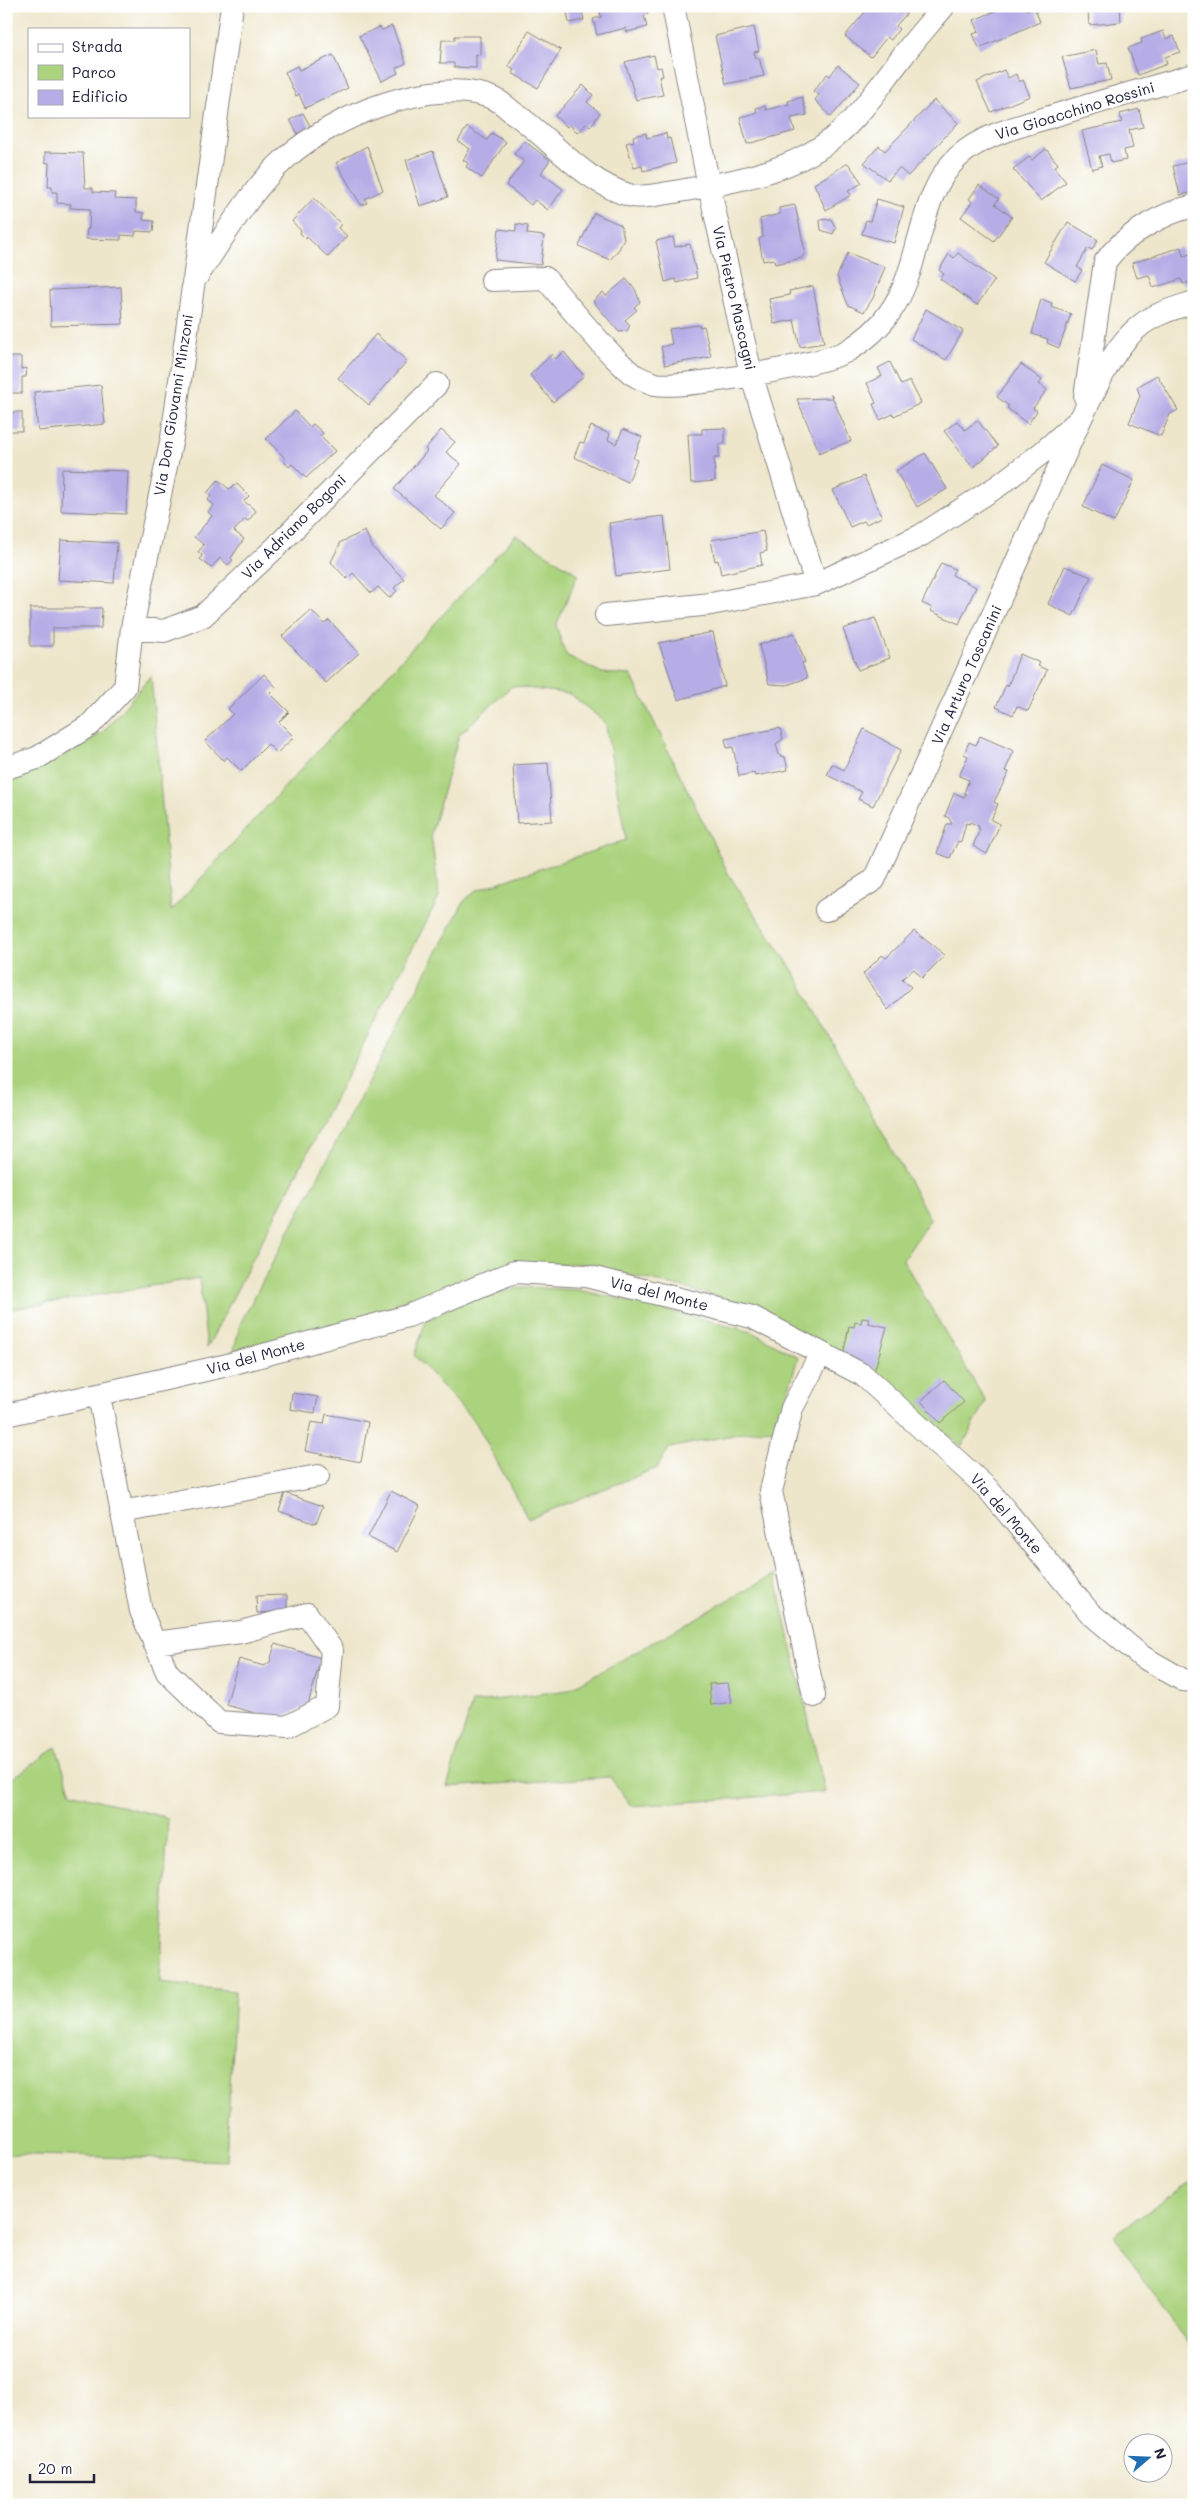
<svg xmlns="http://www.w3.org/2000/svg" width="1200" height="2511" font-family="Mali,sans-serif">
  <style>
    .green { fill: #abd37e; stroke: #667a5c }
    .building { fill: #b6ade6 }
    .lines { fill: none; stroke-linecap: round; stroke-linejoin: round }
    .minor-casing { stroke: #888483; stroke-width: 24 }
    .minor { stroke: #fff; stroke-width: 22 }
    .labels { text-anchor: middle; stroke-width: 4.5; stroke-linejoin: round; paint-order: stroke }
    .street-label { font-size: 15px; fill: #22223b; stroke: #fff }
  </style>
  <rect width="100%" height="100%" fill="#fff"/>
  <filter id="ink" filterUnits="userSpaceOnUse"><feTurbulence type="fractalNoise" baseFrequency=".02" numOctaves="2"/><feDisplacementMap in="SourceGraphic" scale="10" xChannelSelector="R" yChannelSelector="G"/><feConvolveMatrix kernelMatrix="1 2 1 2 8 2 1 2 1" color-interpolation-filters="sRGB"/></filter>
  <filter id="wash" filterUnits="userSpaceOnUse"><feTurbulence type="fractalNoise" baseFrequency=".0096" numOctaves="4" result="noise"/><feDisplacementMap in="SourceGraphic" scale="20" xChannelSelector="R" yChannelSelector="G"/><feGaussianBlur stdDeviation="1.12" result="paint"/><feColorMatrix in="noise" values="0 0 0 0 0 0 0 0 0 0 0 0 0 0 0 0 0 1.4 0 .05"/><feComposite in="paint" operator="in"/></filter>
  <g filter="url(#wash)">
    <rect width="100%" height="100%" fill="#eee6cb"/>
    <path class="green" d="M516 535 578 574 556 626 566 655 602 673 631 675 729 875 794 972 930 1219 903 1260 986 1402 962 1446 893 1393 827 1348 753 1305 584 1264 513 1263 393 1310 234 1350 240 1324 464 901 477 890 626 840 605 722 570 694 512 686 459 735 431 834 439 897 207 1348 199 1278 6 1310V777L51 763 102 733 151 676 171 911Z
      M524 1287 578 1290 642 1304 752 1332 798 1357 777 1429 757 1430 669 1448 657 1468 528 1519 476 1423 414 1355 426 1321 461 1302Z
      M775 1574 825 1792 631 1806 610 1777 447 1787 472 1703 568 1690Z
      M56 1747 71 1793 168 1818 160 1983 235 1991 226 2161 6 2154V1783Z
      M1194 2180V2353L1114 2235Z"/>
    <g id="blocks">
      <path class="building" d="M566 6H581L584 20 569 23Z
        M599 6H646L648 14 644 15 647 27 627 32 626 28 597 35 593 19 601 17Z
        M870 6H913L896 26 899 29 891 40 887 37 871 57 845 36Z
        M999 6H1025L1027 10 1034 7 1040 22 979 48 973 34 979 32 974 20 1000 9Z
        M1085 6H1120L1121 22 1089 25 1088 11H1085Z
        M392 26 406 63 396 68 398 73 382 81 359 36 380 27 382 30Z
        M754 27 759 51 754 52 756 58H759L764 76 726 84 715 36Z
        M529 31 561 50 538 88 512 73 514 70 508 66Z
        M1163 31 1166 39 1174 36 1180 52 1165 57 1167 64 1138 75 1128 48 1142 43 1141 39Z
        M455 36H480V55L476 54V68L454 67V63H440L442 40H455Z
        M1096 50 1099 64 1107 63 1111 80 1071 88 1062 57Z
        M333 55 348 88 305 108 299 94 296 96 285 72 297 66 299 70Z
        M654 55 657 68 661 67 663 76 659 77 663 95 636 100 625 62Z
        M838 65 860 83 831 117 815 100 819 95 813 91 827 74 830 76Z
        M1004 70 1008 78 1016 74 1019 82 1023 80 1030 96 991 112 977 82Z
        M583 85 593 95 587 102 600 113 590 127 586 124 578 133 570 125 567 127 555 116Z
        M802 97 807 115 791 118 795 131 747 144 740 117 757 113 756 108 765 106 766 110 789 104 788 101Z
        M934 100 958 123 908 176 899 168 888 180 864 163 879 146 885 151Z
        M1139 109 1143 127 1129 130 1133 148 1124 150 1126 160 1111 163 1109 154 1099 156 1102 166 1092 169 1082 131 1122 122 1120 114Z
        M303 113 310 126 298 134 290 120Z
        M467 127 487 140 492 133 506 142 482 178 466 167 468 163 463 160 470 149 458 141Z
        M646 133 647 138 666 133 667 139 670 138 676 163 643 171 642 166 634 168 626 143 634 141 633 136Z
        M524 141 550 160 541 173 563 189 548 210 535 200 531 205 506 185 524 161 514 154Z
        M367 146 383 190 365 199 367 203 361 205 336 163Z
        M1046 149 1058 164 1054 167 1066 182 1041 201 1013 169 1029 157 1032 160Z
        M433 151 448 197 420 206 406 160Z
        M45 152 83 153 85 188H93V192L115 193 114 199 136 200V212L144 213 143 220 154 221 153 232 136 231 135 236 121 235V240L86 239 87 229H89L90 209 70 208 71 204 57 203V192H52V187H48L49 163 45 162Z
        M1194 161V192L1180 195 1173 166Z
        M848 163 862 183 848 191 851 195 826 210 814 184Z
        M979 185 999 199 995 204 1012 217 994 241 961 217 972 202 969 199Z
        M314 198 341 224 338 228 347 236 328 257 307 237 306 239 300 233 301 231 292 221Z
        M877 199 904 207 894 243 862 234 866 220 870 221Z
        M795 205 805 252 802 258 775 264 774 259 763 261 759 239 763 237 760 219 780 214 779 208Z
        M594 213 621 225 624 239 619 249 610 260 579 246Z
        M831 219 836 228 833 234 821 230 820 220Z
        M1068 222 1098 240 1092 250 1088 248 1077 267 1082 270 1075 281 1044 262Z
        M516 224 528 226 527 234 544 236 541 265 495 260 499 229 516 231Z
        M673 237 675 247 690 244 697 278 677 283 676 279 665 282 656 241Z
        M1181 247 1183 256 1194 253V281L1183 284 1181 279 1153 288 1149 275 1137 278 1132 263Z
        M848 253 885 267 873 298 864 312 848 305 837 276Z
        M958 253 995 280 977 305 940 279 944 274 939 270 949 254 954 258Z
        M626 279 635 289 640 302 634 307 637 310 625 320 630 325 627 331 619 332 593 301 603 292 606 296Z
        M813 286 824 343 800 347 794 320 774 324 769 299 790 295 789 291Z
        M121 287 123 324 51 326 50 290Z
        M1041 299 1052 303 1051 307 1071 314 1059 348 1047 343 1048 339 1032 334Z
        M926 309 963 331 946 360 911 339Z
        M699 325 700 327 704 326 711 357 665 365 661 347 672 344 669 329Z
        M376 334 407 361 369 405 338 378Z
        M564 352 584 376 553 402 530 375 552 354 555 359Z
        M6 357H21V369L27 368 26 377H22V393H6Z
        M890 362 901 385 910 381 921 403 894 416 893 414 880 420 873 404 876 403 867 383 882 376 878 368Z
        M1021 364 1042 380 1039 384 1047 390 1033 408 1037 411 1028 424 1007 408 1009 406 997 397Z
        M1157 375 1178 410 1170 414 1161 436 1129 423 1140 396 1137 387Z
        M101 385 105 424 38 431 34 392Z
        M831 394 851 441 818 453 819 451 797 399 832 398Z
        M295 411 310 427 313 424 323 433 320 436 335 451 306 478 292 464 289 467 283 460 285 458 266 439Z
        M6 412H22V431H6Z
        M977 420 998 446 973 468 944 431 957 421 965 430Z
        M591 426 610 434 608 440 616 444 623 429 642 437 633 458 637 460 628 482 574 457 580 442 584 443Z
        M725 428V444H719V458H714L715 481 691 483 688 434H702V429Z
        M441 430 455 442 446 452 461 464 434 495 455 513 441 529 394 489 427 451 425 449Z
        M925 453 947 489 917 507 896 471Z
        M1102 465 1134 480 1114 522 1083 507Z
        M62 469 128 471 126 514 61 511Z
        M864 476 882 517 866 524 864 521 850 527 833 490Z
        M218 480 229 489 237 484 249 496 244 501 256 511 248 521 245 519 234 531 244 539 231 558 233 560 228 565 220 558 211 568 200 559 202 555 198 552 204 545 194 537 212 516 208 512 214 505 208 500 211 496 207 493Z
        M664 516 670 569 616 576 609 523Z
        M365 531 373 548 404 579 394 588 397 591 389 598 378 587 371 593 353 573 347 579 331 562 341 542Z
        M763 531 767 551 760 553 762 565 721 574 718 560 715 561 711 540Z
        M61 540 117 543 114 583 58 580Z
        M941 563 955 569 952 575 976 587 959 624 931 611 932 608 922 603Z
        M1065 566 1091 577 1073 616 1048 604Z
        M30 608H102L101 628H53V646H30Z
        M311 610 324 624 329 620 359 653 326 683 282 636Z
        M875 618 890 658 858 670 843 629Z
        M713 632 725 686 678 700 659 643Z
        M794 633 805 662 802 663 807 678 787 685 769 684 759 645Z
        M1020 654 1040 663 1038 666 1047 670 1028 711 1017 706 1013 715 996 707 1006 685 1008 686Z
        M264 674 276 687 270 693 289 712 279 722 294 737 277 753 268 744 241 771 227 757 224 761 205 741 233 714 228 709Z
        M780 728 783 739 776 744 779 755 785 757 788 770 755 776 754 773 739 776 733 747 727 748 725 739Z
        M864 729 901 750 873 806 858 799 862 792 827 775 832 764 844 770Z
        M980 736 1014 751 1005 771 1009 772 994 802 998 804 991 820 1000 824 987 854 973 846 980 829 978 828 979 826 970 822 969 824 966 823 961 842 958 841 950 858 937 853 947 824H952L949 818 945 816 954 793 964 797 966 794 964 793 969 780 959 776 968 756 964 754 969 742 976 745Z
        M548 763 552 821 517 823 513 765Z
        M914 931 945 955 922 978 914 969 902 979 911 987 888 1010 863 974 882 955 886 958Z
        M862 1318 869 1319 868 1323 887 1327 874 1372 842 1362 849 1326 854 1327 855 1322 861 1323Z
        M944 1380 964 1402 940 1423 921 1401Z
        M292 1393 318 1397 315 1413 290 1409Z
        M326 1414 368 1422 361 1462 305 1451 311 1422 324 1424Z
        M391 1491 420 1506 397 1552 368 1537Z
        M285 1493 323 1506 316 1524 279 1511Z
        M287 1595V1611L257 1613 256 1596Z
        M275 1644 321 1658 308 1705 277 1719 226 1705 239 1659 264 1666 270 1662Z
        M728 1683 732 1702 711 1705 709 1684Z"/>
    </g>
  </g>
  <g filter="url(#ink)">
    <use href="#blocks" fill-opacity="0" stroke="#888483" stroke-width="1"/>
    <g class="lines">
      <g class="minor-casing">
        <path id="minor" d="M673 6 709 186 751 374 816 584
          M492 280 545 278C569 306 591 334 617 360 623 365 629 373 636 376 641 379 649 382 655 384 683 389 823 365 847 351 864 341 880 327 890 312 923 266 916 197 958 157 982 135 1020 126 1050 117 1097 102 1146 89 1194 75
          M193 282C222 241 248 192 286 158 330 118 436 73 495 99 503 103 510 111 518 116 555 143 585 183 632 196 643 199 683 190 697 188 743 180 794 169 832 139 861 116 880 85 902 57 915 39 930 23 944 6
          M1085 397 1105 262C1124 235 1162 213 1194 206
          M606 615 711 604 816 584 920 536 998 486 1043 452 1079 420
          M132 628 164 631 203 616 276 547 437 384
          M6 768 37 758 90 725 125 687 132 628 172 438 232 6
          M826 910 874 880 1081 418C1097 387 1113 346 1141 325 1156 313 1176 308 1194 302
          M99 1395 141 1611 167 1672 219 1722 287 1727 327 1706 332 1650 307 1614 241 1632 154 1643
          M6 1415 223 1366 408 1316 514 1272 586 1276 752 1317 863 1375 988 1489 1090 1613 1141 1656 1183 1680 1194 1681
          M121 1512 318 1476
          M814 1696 771 1491 792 1408 821 1353"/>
      </g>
      <use href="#minor" class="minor"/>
    </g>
  </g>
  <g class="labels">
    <g class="street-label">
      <text transform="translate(1075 111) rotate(-17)" y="5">Via Gioacchino Rossini</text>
      <text transform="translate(734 298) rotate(77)" y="5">Via Pietro Mascagni</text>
      <text transform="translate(174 405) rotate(-81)" y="5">Via Don Giovanni Minzoni</text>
      <text transform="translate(294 527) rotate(-45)" y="5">Via Adriano Bogoni</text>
      <text transform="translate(967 675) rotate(-66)" y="5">Via Arturo Toscanini</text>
      <text transform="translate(659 1294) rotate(14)" y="5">Via del Monte</text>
      <text transform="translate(256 1357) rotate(-15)" y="5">Via del Monte</text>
      <text transform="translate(1006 1514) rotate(49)" y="5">Via del Monte</text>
    </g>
  </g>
  <rect width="1200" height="2511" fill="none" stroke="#fff" stroke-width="25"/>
  <rect x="28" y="28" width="162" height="90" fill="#ffffff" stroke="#a7a7b1"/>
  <rect x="38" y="44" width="25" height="8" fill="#ffffff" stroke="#a7a7b1"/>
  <text x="72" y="52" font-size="15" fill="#22223b">Strada</text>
  <rect x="38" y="65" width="25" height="15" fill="#abd37e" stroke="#a7a7b1"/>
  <text x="72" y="78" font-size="15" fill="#22223b">Parco</text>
  <rect x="38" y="90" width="25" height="15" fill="#b6ade6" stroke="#a7a7b1"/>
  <text x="72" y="102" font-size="15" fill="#22223b">Edificio</text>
  <g transform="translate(1148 2458) rotate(71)"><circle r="24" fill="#ffffff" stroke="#a7a7b1"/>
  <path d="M0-4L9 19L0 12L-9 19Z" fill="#1f6fb2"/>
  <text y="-8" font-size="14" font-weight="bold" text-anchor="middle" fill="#22223b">N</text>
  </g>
  <path d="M30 2474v8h64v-8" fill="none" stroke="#22223b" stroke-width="2.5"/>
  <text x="38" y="2474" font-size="15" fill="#22223b" stroke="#ffffff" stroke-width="4" paint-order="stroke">20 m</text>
</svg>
